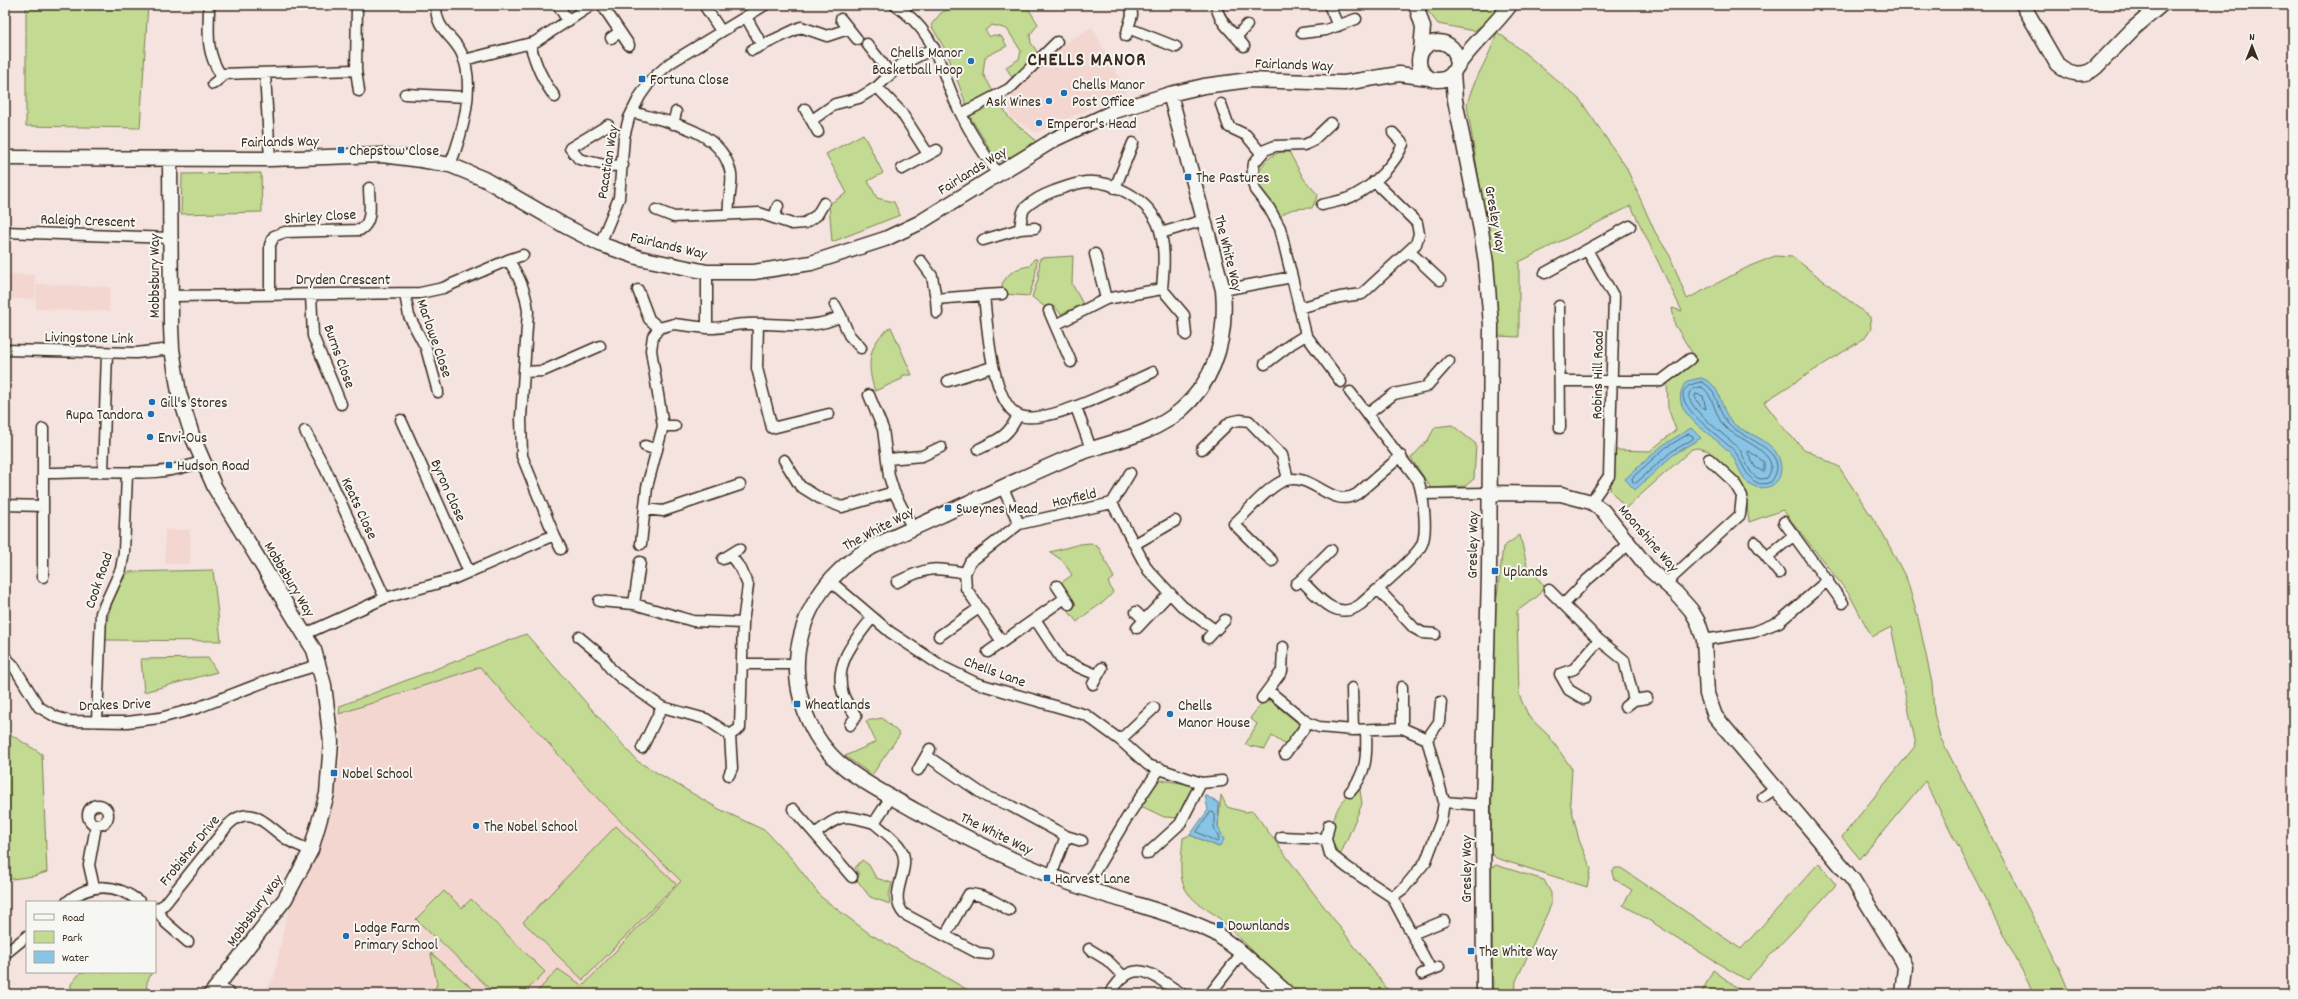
<svg xmlns="http://www.w3.org/2000/svg" width="2298" height="999" font-family="Dekko,sans-serif">
  <style>
    .built { fill: #f3d6d0 }
    .green { fill: #c2da91; stroke: #7e8258 }
    .water { fill: #87c4e7; stroke: #698697 }
    .lines { fill: none; stroke-linecap: round; stroke-linejoin: round }
    .shore { stroke: #59686e; stroke-width: 1 }
    .street-casing { stroke: #3b2a1e; stroke-width: 13 }
    .secondary-casing { stroke: #3b2a1e; stroke-width: 17 }
    .street { stroke: #f6f6f2; stroke-width: 10 }
    .secondary { stroke: #f6f6f2; stroke-width: 14 }
    .poi-dot { fill: #1f6fb2; stroke: #f6f6f2; stroke-width: 1.5 }
    .labels { text-anchor: middle; stroke-width: 4; stroke-linejoin: round; paint-order: stroke }
    .poi-label { font-size: 15px; fill: #3b2a1e; stroke: #f6f6f2; text-anchor: start }
    .street-label { font-size: 15px; fill: #3b2a1e; stroke: #f6f6f2 }
    .district-label { font-size: 19px; font-weight: bold; letter-spacing: 1px; fill: #3b2a1e; stroke: #f6f6f2 }
  </style>
  <rect width="100%" height="100%" fill="#f4e3de"/>
  <filter id="ink" filterUnits="userSpaceOnUse"><feTurbulence type="fractalNoise" baseFrequency=".025" numOctaves="2"/><feDisplacementMap in="SourceGraphic" scale="8" xChannelSelector="R" yChannelSelector="G"/><feConvolveMatrix kernelMatrix="1 2 1 2 8 2 1 2 1" color-interpolation-filters="sRGB"/></filter>
  <g filter="url(#ink)">
    <path class="built" d="M1092 27 1127 92 1036 133 1011 118 1007 99 1054 50Z
      M5 274 35 275V299H5Z
      M36 284 110 287 109 311 36 309Z
      M165 530H190V564H165Z
      M480 667 600 801 681 881 785 994H261L274 978 286 918 293 897 322 842 338 778 342 747 339 714Z"/>
    <path class="green" d="M26 5H148L140 128 26 126Z
      M956 5H1026L1038 24 1030 35 1031 43 1038 53 1014 81 1006 67 1019 59 1021 51 1007 29 992 25 985 30 990 37 993 35 1001 36 1007 46 985 57 983 74 994 93 1010 119 1032 137 1037 143 1008 162 996 159 972 120 947 53 931 25 941 13Z
      M1423 5H1504L1492 18 1474 31 1438 24Z
      M1497 32 1520 49 1580 100 1626 167 1655 232 1670 256 1687 299 1750 266 1775 256 1793 257 1870 317 1871 329 1865 338 1764 402 1786 431 1804 449 1839 467 1882 532 1907 580 1918 618 1932 683 1934 713 1940 737 2060 970 2070 994H2034L1925 781 1860 859 1842 837 1916 745 1891 627 1872 637 1849 594 1783 510 1749 522 1746 496 1709 451 1697 448 1692 449 1626 508 1610 490 1615 450 1650 451 1676 430 1668 408 1667 382 1697 361 1675 325 1672 308 1682 311 1631 206 1519 262V337L1497 336 1493 268 1467 105C1473 78 1490 58 1497 32Z
      M863 134 883 173 868 181 877 198 894 202 900 215 832 242 829 204 847 193 826 154Z
      M1281 152H1289L1304 179 1318 195 1312 208C1299 209 1289 207 1280 217 1274 207 1265 199 1260 188 1254 172 1266 156 1281 152Z
      M261 173 262 212 181 214 182 174Z
      M1073 256 1072 284 1083 304 1061 314 1055 307 1049 310 1032 297 1038 279 1040 258Z
      M1034 259H1037L1035 278 1029 296 1004 294 1002 284C1009 272 1016 268 1030 266Z
      M891 327 912 375H903L902 379 875 391C866 366 868 342 891 327Z
      M1452 425 1476 444 1474 479 1465 486 1431 488 1411 458 1428 440 1435 427Z
      M1520 535 1528 570 1535 574 1544 586 1538 596 1517 611 1519 695 1529 717 1549 736 1572 769 1570 802 1579 840 1591 869 1587 887 1496 858 1491 853 1494 621 1503 547Z
      M1091 543 1099 548 1114 578 1108 582 1113 592C1106 603 1088 611 1077 622L1069 612 1076 605 1061 583 1072 575 1063 561 1050 552 1080 544Z
      M213 570 221 641 105 640C106 614 114 593 128 572Z
      M526 634 637 761 719 809 766 831 792 859 821 897 870 934 975 994H535L558 969 583 986 681 881 600 801 480 667 339 714 340 706Z
      M208 658 217 672 144 692 141 659Z
      M1264 701H1271L1299 724 1286 745 1272 736 1265 749 1245 745 1257 724 1250 718Z
      M882 718 900 734 872 775 845 756 876 742 866 721Z
      M5 731 42 754 47 872 34 876 5 880Z
      M1161 780 1194 785 1195 787 1180 818 1164 817 1139 805 1155 782Z
      M1360 790 1362 804 1340 856 1330 838C1334 815 1337 798 1360 790Z
      M1221 795 1227 807 1245 812 1253 811 1309 887 1391 994H1297L1217 916C1176 891 1179 882 1183 838L1190 835 1219 847 1218 826Z
      M616 826 676 884 583 980 523 922Z
      M862 860 869 865 876 878 892 883 889 895 890 904 870 897 856 879 860 875 855 868Z
      M1819 863 1836 885 1747 980C1704 957 1666 929 1623 905L1632 890 1614 879 1612 873 1615 868H1621L1741 949Z
      M1496 865 1544 880 1551 893V905L1516 981 1515 994H1493L1491 868Z
      M444 891 462 908 471 899 545 972 523 994H495L435 936 434 937 416 919Z
      M431 954V953L479 994H433L437 984Z
      M1713 970 1742 991 1740 994H1701Z
      M81 972H152L147 982 146 994H71V984Z"/>
    <path class="water" d="M1701 378C1723 385 1718 406 1731 421 1736 427 1745 431 1751 434 1760 438 1773 446 1777 454 1787 472 1777 492 1756 487 1741 483 1739 464 1731 454 1715 434 1662 411 1687 381Z
      M1691 428 1701 438 1673 455 1635 490 1625 479 1663 445Z
      M1205 795 1219 803 1218 826 1224 840 1219 847 1190 835 1208 810Z"/>
    <g class="lines">
      <path class="shore" d="M1701 382C1719 388 1716 412 1729 424 1744 440 1794 451 1771 482 1750 491 1744 465 1736 453 1727 440 1648 391 1701 382Z
        M1701 387C1713 391 1715 419 1726 428 1739 440 1785 454 1767 478 1751 484 1746 460 1740 450 1734 440 1660 392 1701 387Z
        M1696 394 1703 396 1706 409 1701 407 1695 397Z
        M1689 434 1693 436V439L1671 452 1636 483 1633 482 1632 478 1665 448Z
        M1749 451 1764 462V472L1755 467 1748 453Z
        M1211 812 1214 813V827L1219 839 1217 842 1197 832Z"/>
      <g class="street-casing">
        <path id="street" d="M209 5C209 33 205 49 220 74L356 70
          M357 5 356 70 359 91
          M436 5C436 31 451 33 461 52 477 84 462 135 450 165
          M558 5 568 21
          M602 5 629 45
          M704 5 721 31
          M895 5C941 36 938 70 961 114 971 135 985 155 998 174
          M1216 5C1219 23 1233 32 1244 46
          M1329 5 1338 26
          M746 17 762 45
          M841 19 857 39
          M1128 28 1176 47
          M1302 33 1326 30 1356 19
          M1126 36 1132 15 1131 5
          M1236 37 1247 25
          M611 38 620 32
          M530 44C536 65 542 80 555 97
          M867 44 890 73
          M752 50 801 27 827 36 848 29
          M464 60 535 42 592 5
          M265 74 270 159
          M213 84 224 75
          M877 87 901 112 928 154
          M405 94 467 97
          M1221 104 1229 127 1246 135 1261 153
          M805 109 818 132
          M632 112C667 122 723 129 731 174 733 187 727 200 729 214
          M961 114 1009 89 1057 42
          M812 120 835 104 859 98 877 87 899 66 934 48
          M1331 123 1311 142 1304 145 1275 146 1265 150 1254 163 1252 178 1255 190 1269 208 1280 228 1306 335 1341 382
          M673 124 676 112
          M608 125 570 148 579 159 609 166 623 165
          M902 169 937 150
          M1115 188 1133 143
          M1322 205C1332 202 1345 201 1355 195 1374 185 1395 164 1403 144L1393 133
          M656 210 674 217 759 213 792 224 805 223 817 215 824 203
          M774 217 778 206
          M1020 229 1035 228
          M5 232 170 238
          M1161 233 1204 220
          M983 240 1020 229C1021 223 1021 213 1025 208 1033 200 1043 195 1054 191 1063 188 1075 183 1086 182 1112 180 1146 199 1157 222 1166 242 1164 268 1162 289L1106 299 1055 325 1071 362
          M600 244 619 198 624 137 629 118 640 96 652 79 670 63 765 5
          M1587 250 1614 297 1609 476 1591 502
          M1410 252 1440 280
          M1095 254 1106 299
          M508 260 523 255
          M921 261 932 276 936 299 984 295C987 323 991 401 1018 415 1044 428 1126 384 1153 372
          M707 272V328C721 329 733 324 746 324 779 322 811 332 841 316L849 335 861 348
          M1545 273 1630 226
          M1162 289 1184 315 1186 335
          M638 290 649 319 659 328 674 324 707 328
          M1223 290 1292 277
          M405 294 409 316 426 348 438 392
          M270 295V245L274 236 285 232 360 230C374 222 369 202 369 188
          M311 295 313 336 341 404
          M984 295 1002 294
          M170 296 420 293 443 288 508 260C519 275 526 292 528 311L521 417 522 456 554 535 453 579 385 598 303 635
          M936 299 937 313
          M835 305 841 316
          M1559 306 1560 428
          M1299 308 1340 297 1362 294 1416 244 1419 234 1417 223 1374 181
          M1049 311 1055 325
          M758 324 757 368 772 428 829 414
          M5 350 136 353 172 349
          M1265 364 1291 344 1306 335
          M524 372 543 371 600 346
          M948 381 992 367
          M1560 381H1661L1690 359
          M869 395 883 429 889 476 894 492
          M1076 407 1091 449
          M1369 413 1394 394 1426 387 1449 361
          M401 420 469 572
          M663 426H675
          M43 429V577
          M305 431 325 468 385 598
          M645 446 657 450
          M979 449C999 439 1008 437 1018 415
          M1202 449 1230 422 1240 420 1249 421 1282 455 1288 479
          M888 459 922 456 941 447
          M784 460 800 486 821 499 842 507 894 492 913 529
          M103 472 107 353
          M44 473C63 473 83 472 102 472 137 473 170 475 202 461
          M1003 488 1019 524
          M1422 494 1490 493
          M1112 503 1148 570 1182 606 1215 630
          M5 505 43 506
          M645 509 663 511 740 485
          M1784 522 1843 603
          M554 535 561 549
          M1755 542 1779 573
          M641 544 647 487 663 426 651 350 653 336 659 328
          M1135 544 1175 521
          M1767 557 1794 535
          M723 559 739 549
          M1272 561 1234 524C1247 512 1268 487 1283 481 1312 470 1331 510 1357 494L1401 456
          M1301 580 1331 550
          M830 581 890 632 943 667 976 683 1086 715 1120 740 1148 765 1201 783 1222 781
          M897 582C927 567 933 567 965 573
          M1296 584 1301 580C1317 596 1337 623 1361 604 1374 592 1417 557 1422 544 1428 530 1423 494 1418 480L1350 392
          M1665 584 1740 515 1742 496 1734 482 1709 459
          M1057 586 1069 604
          M1378 589 1414 628 1423 633 1435 634
          M1549 590 1599 640 1624 660 1634 700
          M599 601 634 604 693 621 743 623 748 585 741 569 730 555
          M634 604 640 562
          M1564 604 1587 580 1629 544
          M1136 612 1144 620
          M1035 619 1062 660 1097 675
          M1137 628 1170 593
          M939 636 979 608
          M579 637 604 658 610 668 623 680 662 707 706 719 730 735
          M1208 638 1225 620
          M1704 640 1754 632 1779 622 1828 580
          M1002 642 966 588 965 573 970 562 1019 524 1112 503 1130 473
          M988 652 1065 598
          M5 657 13 665 39 707 56 717 70 721 127 722 160 718 197 708 272 679 318 665
          M743 664H796
          M1093 684 1102 668
          M1402 687V728
          M1352 688 1353 730
          M1269 691 1308 723 1319 727 1353 730 1402 728 1427 739 1444 802 1441 821 1426 861 1404 888 1392 897
          M1262 698 1282 671 1283 647
          M1584 699 1569 690 1560 674 1574 669 1599 640
          M1625 707 1634 700 1647 698
          M97 721 101 613 121 569 124 552 127 474
          M850 725 856 716C851 709 845 701 843 694 833 664 855 640 872 618
          M1427 739 1439 722 1441 702
          M1120 740 1154 708
          M642 748 662 707
          M1285 754 1308 723
          M927 756 987 797 1009 805 1066 836 1082 841
          M918 770 930 749
          M729 775 732 768 730 735 740 728 743 623
          M1350 792C1367 773 1367 755 1366 730
          M1763 797 1776 788
          M1444 802 1483 805
          M88 815a10 10 0 1 1 20 0a10 10 0 1 1-20 0Z
          M793 809 815 834C841 814 843 814 874 823L891 797
          M874 823C883 831 895 839 901 849 913 870 886 894 904 914L978 953 988 954
          M1329 825 1326 839 1330 854 1348 868 1392 897 1431 970
          M815 834 852 877
          M1281 837 1326 839
          M1147 854 1180 824 1201 783
          M1051 876 1066 836
          M94 887 89 865 96 826
          M1085 888 1128 816 1160 768
          M67 902C91 882 116 883 140 902
          M155 910 165 904 228 825C251 802 266 825 285 838 293 844 302 847 311 850
          M157 910 166 923 188 942
          M946 934 969 894C985 895 996 902 1009 910
          M1412 934 1444 921
          M1089 949 1107 960 1123 976
          M5 954 27 936
          M1422 974 1439 967
          M218 985 230 994
          M1110 994C1134 954 1152 975 1182 994
          M1210 994 1242 953"/>
      </g>
      <g class="secondary-casing">
        <path id="secondary" d="M1416 5 1423 27 1421 50
          M2023 5 2057 64C2068 74 2084 78 2096 67L2133 29 2161 5
          M1419 61a19 19 0 1 1 38 0a19 19 0 1 1-38 0Z
          M1456 68C1471 45 1493 28 1510 5
          M1453 73 1455 100 1481 230 1486 263 1491 325 1489 574 1483 805 1484 994
          M1170 94 1223 290C1227 337 1217 378 1181 410 1149 438 1107 441 1070 457 1003 486 938 517 872 547 832 569 805 605 798 650 792 693 810 740 844 767 866 785 892 797 916 811 971 841 1025 868 1084 888 1128 903 1174 913 1215 933L1242 953 1288 994
          M5 158 270 159 382 155 421 160 450 165 484 179 565 226 600 244 640 258 707 272H754L811 263 885 239 919 223 1055 139 1115 111 1170 94 1204 86 1249 80 1344 83 1399 74 1429 78
          M170 159 171 326 172 349 179 393 193 438 215 488 314 650 324 685 331 742 327 794 311 850 285 899 211 994
          M1490 493 1561 494 1591 502 1603 511 1649 569 1676 593 1691 610 1698 622 1704 640 1707 694 1715 716 1853 880 1902 960 1905 967 1902 994"/>
      </g>
      <use href="#street" class="street"/>
      <use href="#secondary" class="secondary"/>
    </g>
  </g>
  <g class="poi-dot">
    <circle cx="971" cy="61" r="4"/>
    <rect x="638" y="75" width="8" height="8" rx="2"/>
    <circle cx="1064" cy="93" r="4"/>
    <circle cx="1049" cy="101" r="4"/>
    <circle cx="1039" cy="123" r="4"/>
    <rect x="337" y="146" width="8" height="8" rx="2"/>
    <rect x="1184" y="173" width="8" height="8" rx="2"/>
    <circle cx="152" cy="402" r="4"/>
    <circle cx="151" cy="414" r="4"/>
    <circle cx="150" cy="437" r="4"/>
    <rect x="165" y="461" width="8" height="8" rx="2"/>
    <rect x="944" y="504" width="8" height="8" rx="2"/>
    <rect x="1491" y="567" width="8" height="8" rx="2"/>
    <rect x="793" y="700" width="8" height="8" rx="2"/>
    <circle cx="1170" cy="714" r="4"/>
    <rect x="330" y="769" width="8" height="8" rx="2"/>
    <circle cx="476" cy="826" r="4"/>
    <rect x="1043" y="874" width="8" height="8" rx="2"/>
    <rect x="1216" y="921" width="8" height="8" rx="2"/>
    <circle cx="346" cy="936" r="4"/>
    <rect x="1467" y="947" width="8" height="8" rx="2"/>
  </g>
  <g class="labels">
    <g class="poi-label">
      <text x="963" y="57" text-anchor="end">Chells Manor<tspan x="963" dy="17">Basketball Hoop</tspan></text>
      <text x="650" y="84">Fortuna Close</text>
      <text x="1072" y="89">Chells Manor<tspan x="1072" dy="17">Post Office</tspan></text>
      <text x="1041" y="106" text-anchor="end">Ask Wines</text>
      <text x="1047" y="128">Emperor's Head</text>
      <text x="349" y="155">Chepstow Close</text>
      <text x="1196" y="182">The Pastures</text>
      <text x="160" y="407">Gill's Stores</text>
      <text x="143" y="419" text-anchor="end">Rupa Tandora</text>
      <text x="158" y="442">Envi-Ous</text>
      <text x="177" y="470">Hudson Road</text>
      <text x="956" y="513">Sweynes Mead</text>
      <text x="1503" y="576">Uplands</text>
      <text x="805" y="709">Wheatlands</text>
      <text x="1178" y="710">Chells<tspan x="1178" dy="17">Manor House</tspan></text>
      <text x="342" y="778">Nobel School</text>
      <text x="484" y="831">The Nobel School</text>
      <text x="1055" y="883">Harvest Lane</text>
      <text x="1228" y="930">Downlands</text>
      <text x="354" y="932">Lodge Farm<tspan x="354" dy="17">Primary School</tspan></text>
      <text x="1479" y="956">The White Way</text>
    </g>
    <g class="street-label">
      <text transform="translate(1294 64) rotate(2)" y="5">Fairlands Way</text>
      <text transform="translate(280 141) rotate(-1)" y="5">Fairlands Way</text>
      <text transform="translate(607 162) rotate(-81)" y="5">Pacatian Way</text>
      <text transform="translate(972 170) rotate(-32)" y="5">Fairlands Way</text>
      <text transform="translate(320 216) rotate(-4)" y="5">Shirley Close</text>
      <text transform="translate(1496 219) rotate(80)" y="5">Gresley Way</text>
      <text transform="translate(88 220) rotate(2)" y="5">Raleigh Crescent</text>
      <text transform="translate(669 245) rotate(13)" y="5">Fairlands Way</text>
      <text transform="translate(1229 253) rotate(76)" y="5">The White Way</text>
      <text transform="translate(154 276) rotate(-90)" y="5">Mobbsbury Way</text>
      <text x="343" y="284">Dryden Crescent</text>
      <text transform="translate(89 337) rotate(1)" y="5">Livingstone Link</text>
      <text transform="translate(435 338) rotate(71)" y="5">Marlowe Close</text>
      <text transform="translate(340 356) rotate(70)" y="5">Burns Close</text>
      <text transform="translate(1597 375) rotate(-89)" y="5">Robins Hill Road</text>
      <text transform="translate(449 490) rotate(66)" y="5">Byron Close</text>
      <text transform="translate(1074 497) rotate(-13)" y="5">Hayfield</text>
      <text transform="translate(360 508) rotate(65)" y="5">Keats Close</text>
      <text transform="translate(878 528) rotate(-28)" y="5">The White Way</text>
      <text transform="translate(1649 538) rotate(49)" y="5">Moonshine Way</text>
      <text transform="translate(1472 545) rotate(-89)" y="5">Gresley Way</text>
      <text transform="translate(290 579) rotate(59)" y="5">Mobbsbury Way</text>
      <text transform="translate(98 580) rotate(-71)" y="5">Cook Road</text>
      <text transform="translate(995 671) rotate(20)" y="5">Chells Lane</text>
      <text transform="translate(115 704) rotate(-2)" y="5">Drakes Drive</text>
      <text transform="translate(997 833) rotate(26)" y="5">The White Way</text>
      <text transform="translate(189 850) rotate(-51)" y="5">Frobisher Drive</text>
      <text transform="translate(1466 869) rotate(-90)" y="5">Gresley Way</text>
      <text transform="translate(254 910) rotate(-54)" y="5">Mobbsbury Way</text>
    </g>
    <g class="district-label">
      <text x="1087" y="65">CHELLS MANOR</text>
    </g>
  </g>
  <rect width="2298" height="999" fill="none" stroke="#f6f6f2" stroke-width="20"/>
  <rect x="10" y="10" width="2278" height="979" fill="none" stroke="#3b2a1e" stroke-width="1.5" filter="url(#ink)"/>
  <rect x="26" y="901" width="130" height="72" fill="#f6f6f2" stroke="#aba49d"/>
  <rect x="34" y="914" width="20" height="6" fill="#f6f6f2" stroke="#aba49d"/>
  <text x="62" y="921" font-size="12" fill="#3b2a1e">Road</text>
  <rect x="34" y="931" width="20" height="12" fill="#c2da91" stroke="#aba49d"/>
  <text x="62" y="941" font-size="12" fill="#3b2a1e">Park</text>
  <rect x="34" y="951" width="20" height="12" fill="#87c4e7" stroke="#aba49d"/>
  <text x="62" y="961" font-size="12" fill="#3b2a1e">Water</text>
  <g transform="translate(2252 46)" stroke="#f6f6f2" stroke-width="3" paint-order="stroke">
  <path d="M0-3L7 15L0 10L-7 15Z" fill="#3b2a1e"/>
  <text y="-6" font-size="11" font-weight="bold" text-anchor="middle" fill="#3b2a1e">N</text>
  </g>
</svg>
